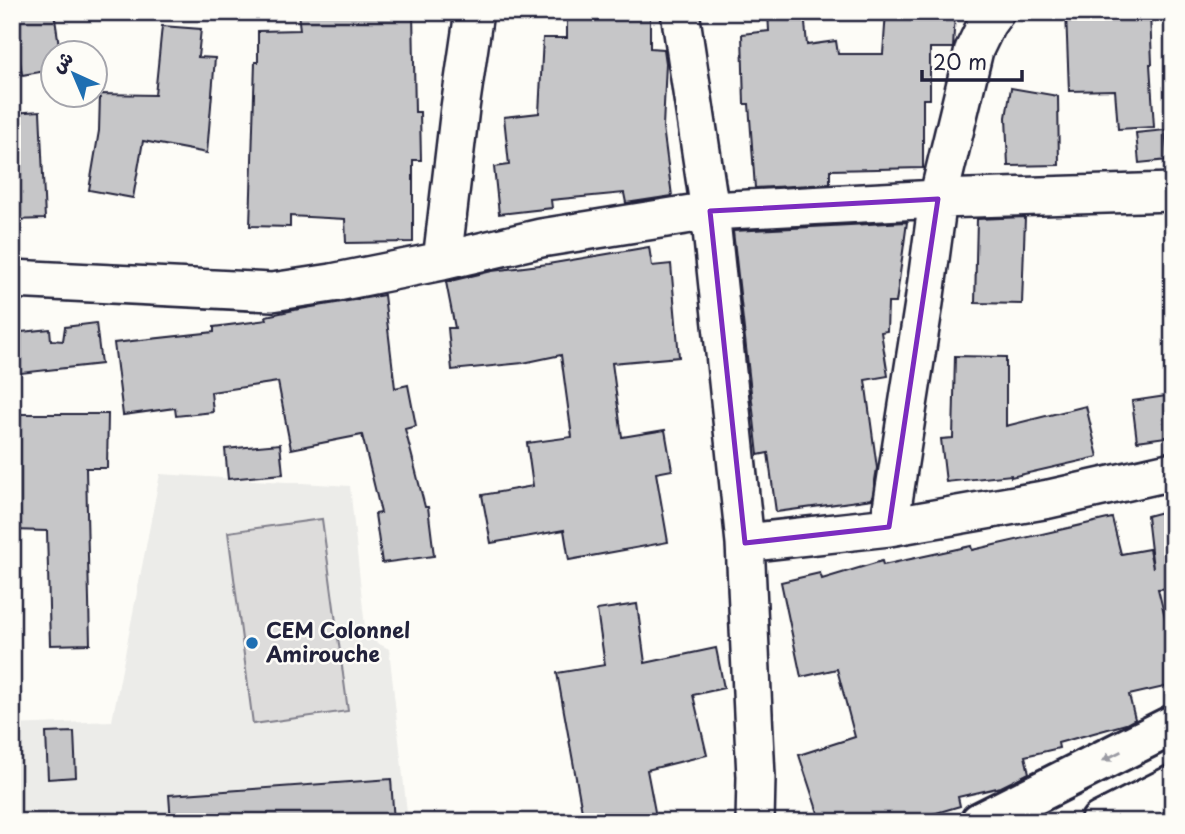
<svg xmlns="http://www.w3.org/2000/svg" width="1185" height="834" font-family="'Playpen Sans','Playpen Sans Arabic',sans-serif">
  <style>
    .built { fill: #ecece9 }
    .green { fill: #dddcdb; stroke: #807f8b; stroke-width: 2 }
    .building { fill: #c6c6c8; stroke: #22223b; stroke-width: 2 }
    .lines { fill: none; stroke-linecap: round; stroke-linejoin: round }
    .minor-casing { stroke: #22223b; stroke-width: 42 }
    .secondary-casing { stroke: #22223b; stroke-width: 44 }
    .minor { stroke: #fdfcf7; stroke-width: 37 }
    .secondary { stroke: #fdfcf7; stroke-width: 38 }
    .oneway { fill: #9a9aa2 }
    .marked { fill: none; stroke: #7b2cbf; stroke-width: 5; stroke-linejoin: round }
    .poi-dot { fill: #1f6fb2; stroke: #fdfcf7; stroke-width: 2.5 }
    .labels { text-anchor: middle; stroke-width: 5; stroke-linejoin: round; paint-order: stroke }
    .poi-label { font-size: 21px; font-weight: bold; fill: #22223b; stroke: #fdfcf7; text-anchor: start }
  </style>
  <rect width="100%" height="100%" fill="#fdfcf7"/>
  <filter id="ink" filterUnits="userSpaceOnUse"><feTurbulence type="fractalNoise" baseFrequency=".0143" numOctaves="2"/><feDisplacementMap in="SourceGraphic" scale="14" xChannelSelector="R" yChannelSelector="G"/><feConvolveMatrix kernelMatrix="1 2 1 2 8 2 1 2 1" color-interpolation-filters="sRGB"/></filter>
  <g filter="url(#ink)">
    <path class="built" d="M160 474 350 486 366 637 389 649 408 822H12V725L112 721Z"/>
    <path class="green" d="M322 519 348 711 253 724 228 532Z"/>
    <path class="building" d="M12 12H54L60 52H52V70L22 75Z
      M298 12H413L415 112H420L421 160H413V242L346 243 345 219 290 216V227L250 226 255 62H258V31L300 30Z
      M567 12H650V48L664 49 666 63 663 127 672 196 626 203 624 193 551 200 552 208 499 214 494 167 509 165 504 117 539 113 543 38H567Z
      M768 12H804L807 45 836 41 838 54H883L886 12H955L953 48H930V99H923V168L830 170V184L755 188 749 104H744L742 34 769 31Z
      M1066 12H1150L1152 64H1150L1154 127 1118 129 1115 90 1069 91Z
      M162 26 201 29 198 57 215 58 207 153 143 141 133 198 89 190 99 131 100 94 155 95Z
      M1011 88 1058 96 1059 165 1008 166 1006 117Z
      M40 111 45 219 12 220V113Z
      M1165 130 1168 160 1139 163 1136 133Z
      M1025 217 1022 304 975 303 977 219Z
      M907 222 896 303H888L887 331 881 332 888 376 865 380 877 468 872 499 776 512 768 453 758 455 733 231Z
      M649 247 652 266 671 264 679 357 612 363 622 437 665 430 672 470 656 473 668 542 569 560 564 530 491 543 482 495 533 486 527 443 572 437 561 355 523 363 452 370 448 328H455L446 282 492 271 548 264Z
      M384 295 395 388 408 385 416 426 405 429 425 507H428L434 556 382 563 375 514 381 513 362 435 291 449 278 382 211 392 213 412 176 416 175 408 123 415 114 343 214 332V327L267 320 266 316 294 310Z
      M96 323 101 364 12 374V333L50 329 51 340 63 341 65 327Z
      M955 356 1006 357V426L1086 406 1098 457 1011 477V475L946 482 941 439 953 438Z
      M1173 395V436L1137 441 1132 401Z
      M12 414H108L107 468H86L90 644 50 645 47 531 12 530Z
      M280 444 283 474 228 479 225 449Z
      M1173 509V588L1158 589 1173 649V685L1129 695 1135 719 1126 724 1058 743 1059 748 1025 756 1029 773 1001 787 958 797 960 806 906 822H821L799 755 855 737 837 669 801 677 781 582 820 573 822 579 882 561 883 565 971 546 972 550 1112 518 1121 554 1149 549 1153 568 1147 516Z
      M637 604 645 663 716 648 724 688 693 695 707 755 647 770 657 822H584L557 673 605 665 597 610Z
      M74 732 76 777 48 779 46 733Z
      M391 779 394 822H171L169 795Z"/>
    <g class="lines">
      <g class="minor-casing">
        <path id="minor" d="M680 12 710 211 745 543 756 777 755 822
          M442 261 460 108 474 12
          M12 279 272 292 332 283 442 261 541 238 710 211 938 199 1173 192
          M889 527 924 303 938 199 974 50 987 23 995 12
          M745 543 889 527 1049 499 1173 471"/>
      </g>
      <g class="secondary-casing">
        <path id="secondary" d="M980 822 1173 725
          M1100 822 1173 785"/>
      </g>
      <use href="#minor" class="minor"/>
      <use href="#secondary" class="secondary"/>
    </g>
    <defs><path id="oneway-solid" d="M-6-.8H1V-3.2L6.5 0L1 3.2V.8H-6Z" transform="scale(1.75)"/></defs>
    <use class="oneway" href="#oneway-solid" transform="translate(1112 756) rotate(153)"/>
  </g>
  <path class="marked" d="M938 199 889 527 745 543 710 211Z"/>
  <circle class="poi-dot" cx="252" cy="643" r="7"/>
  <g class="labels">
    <g class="poi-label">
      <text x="266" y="638">CEM Colonnel<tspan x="266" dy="24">Amirouche</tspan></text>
    </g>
  </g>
  <rect width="1185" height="834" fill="none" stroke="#fdfcf7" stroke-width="42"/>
  <rect x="21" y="21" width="1143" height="792" fill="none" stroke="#22223b" stroke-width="2.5" filter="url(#ink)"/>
  <g transform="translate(74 74) rotate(316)"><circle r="33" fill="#fdfcf7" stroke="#a5a5ac" stroke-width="2"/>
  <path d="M0-5L12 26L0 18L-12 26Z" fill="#1f6fb2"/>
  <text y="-10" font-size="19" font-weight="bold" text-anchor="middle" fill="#22223b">ش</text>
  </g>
  <path d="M922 70v10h100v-10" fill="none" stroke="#22223b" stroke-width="3.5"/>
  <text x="933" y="70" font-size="21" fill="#22223b" stroke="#fdfcf7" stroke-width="5" paint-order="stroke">20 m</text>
</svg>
